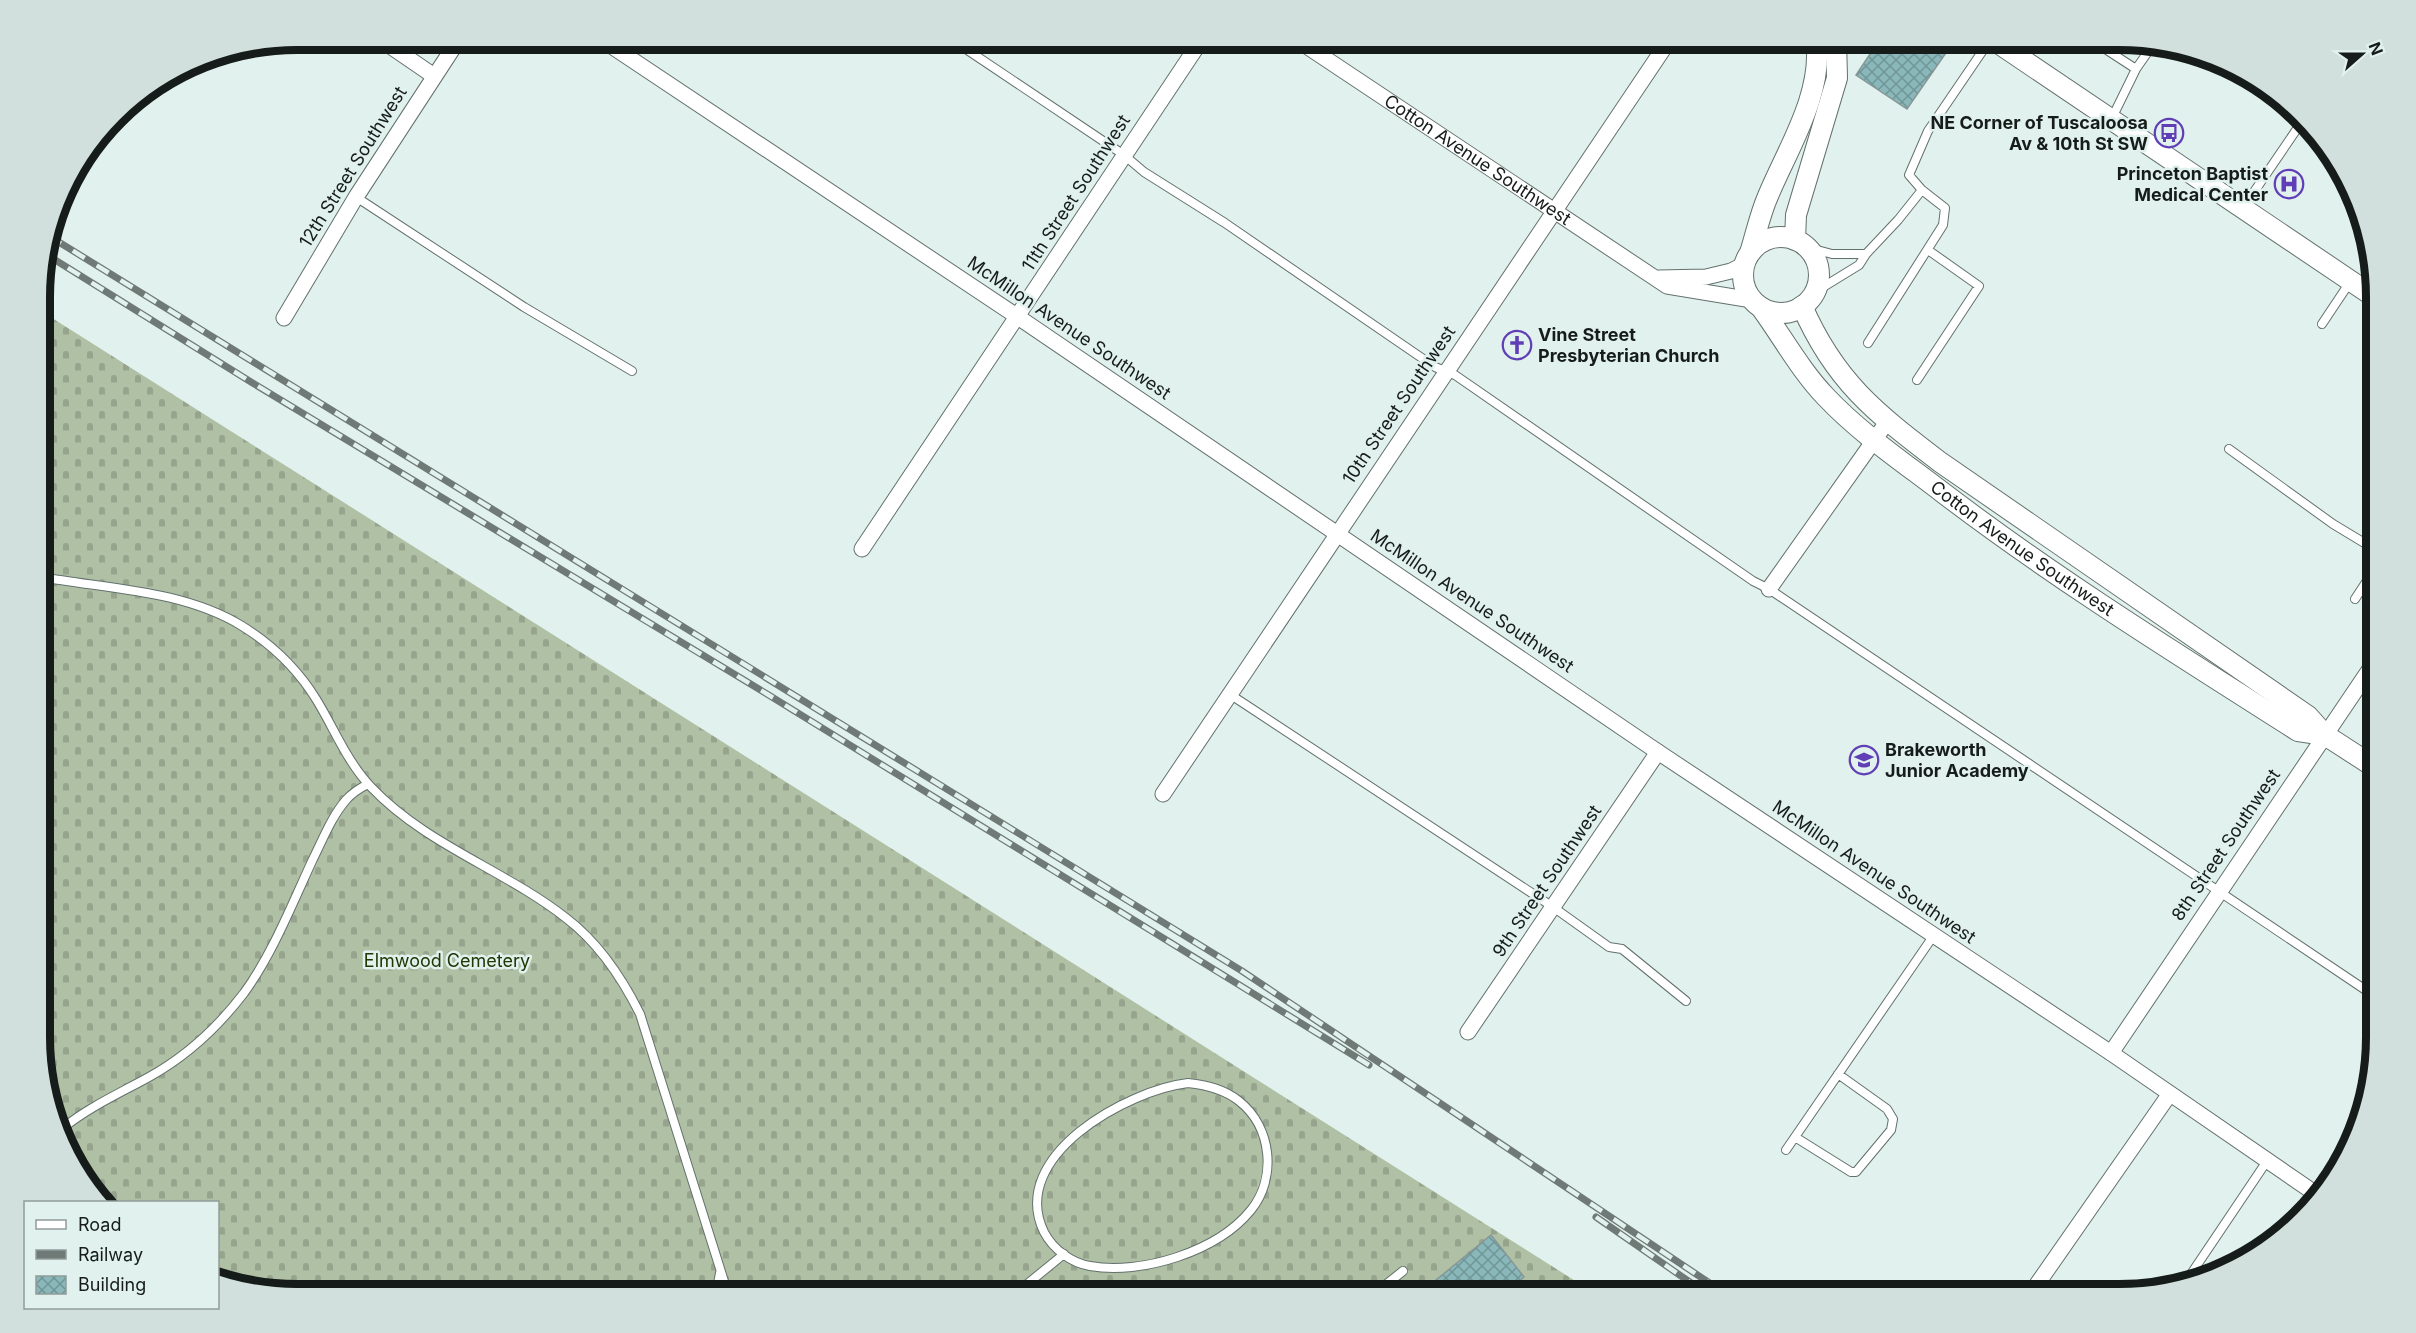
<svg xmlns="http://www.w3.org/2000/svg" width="2416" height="1333" font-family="Inter,sans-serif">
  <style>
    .cemetery { fill: url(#cemetery-stones) }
    .building { fill: url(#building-cross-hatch); stroke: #879697; stroke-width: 1.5 }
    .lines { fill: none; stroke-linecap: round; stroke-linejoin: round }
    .service-casing { stroke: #63716d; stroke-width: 10 }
    .minor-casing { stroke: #63716d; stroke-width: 17 }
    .tertiary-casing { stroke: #63716d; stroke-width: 22 }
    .service { stroke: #fff; stroke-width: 8 }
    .minor { stroke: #fff; stroke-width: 15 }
    .tertiary { stroke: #fff; stroke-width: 20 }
    .rail-casing { stroke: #6f7976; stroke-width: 7 }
    .rail { stroke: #e1f1ed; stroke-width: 4.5; stroke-dasharray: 14; stroke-linecap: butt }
    .labels { text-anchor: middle; stroke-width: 5; stroke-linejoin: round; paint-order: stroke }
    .poi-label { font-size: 18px; font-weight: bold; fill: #161c1a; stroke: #e1f1ed; text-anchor: end }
    .street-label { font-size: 18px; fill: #161c1a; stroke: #e1f1ed }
    .park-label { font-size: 18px; fill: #213704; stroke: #e1f1ed }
    .rim { fill: none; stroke: #161c1a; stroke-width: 8 }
  </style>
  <defs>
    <pattern id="cemetery-stones" width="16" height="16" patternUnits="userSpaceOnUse" patternTransform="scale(1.5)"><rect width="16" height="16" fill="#b0c0a4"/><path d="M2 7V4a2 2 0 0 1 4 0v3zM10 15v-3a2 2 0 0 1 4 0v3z" fill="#97a48d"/></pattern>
    <pattern id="building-cross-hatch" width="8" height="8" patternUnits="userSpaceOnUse" patternTransform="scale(1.5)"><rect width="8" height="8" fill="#8ab8ba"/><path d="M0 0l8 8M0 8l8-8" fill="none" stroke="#709596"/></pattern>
  </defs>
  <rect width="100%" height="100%" fill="#e1f1ed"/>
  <path class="cemetery" d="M41 311 1596 1294H296L229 1285 218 1280V1202H107L82 1179 41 1070Z"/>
  <path class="building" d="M1880 39H1932L1948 50 1907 109 1856 75Z
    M1491 1235 1524 1277 1504 1294H1419Z"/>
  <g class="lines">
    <g class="service-casing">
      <path id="service" d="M951 39 1124 155 1144 172 1225 223 1435 367 1455 375 1753 581 1769 589 2376 997
        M1648 39 1662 49
        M2090 39 2136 69
        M2112 118 2136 69 2154 43
        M356 197 524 307 632 371
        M2243 208 2301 123
        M1806 247 1832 254H1866L1859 265 1815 292
        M1866 254 1898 220 1922 190 1909 175 1928 131 1990 40
        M2322 324 2350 282
        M1868 343 1943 225 1945 208 1922 190
        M1917 380 1979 286 1928 250
        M2229 449 2333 524 2376 550
        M41 577C108 589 183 590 242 626 271 644 298 670 316 699 334 728 347 762 371 787 426 845 505 870 566 918 599 943 622 978 640 1014L728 1294
        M2355 599 2376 567
        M1231 695 1553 907 1609 947 1622 949 1686 1001
        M1188 1083C1207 1085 1224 1089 1239 1101 1272 1127 1277 1178 1251 1210 1217 1252 1141 1275 1090 1266 1071 1263 1053 1249 1044 1232 1007 1156 1128 1090 1188 1083Z
        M63 1128C89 1107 120 1093 149 1077 187 1056 218 1027 244 993 273 953 292 904 313 859 323 839 332 816 346 800 353 792 360 788 368 784
        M1795 1137 1851 1172H1856L1891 1130 1893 1119 1887 1109 1838 1074
        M1786 1150 1934 935
        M2189 1277 2267 1161
        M716 1294 720 1273
        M1015 1294 1064 1254
        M1374 1294 1403 1271"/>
    </g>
    <g class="minor-casing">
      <g id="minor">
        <path d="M380 39 434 76"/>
        <path d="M601 39 1018 317 1658 752 2111 1053 2319 1196"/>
        <path id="s1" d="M1296 39 1667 286 1752 300"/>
        <path d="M1659 278 1706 277 1731 271 1745 264"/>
        <path d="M284 318 356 197 459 39"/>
        <path d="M862 549 1202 39"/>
        <path d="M1769 589 1887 422"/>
        <path d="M1163 794 1670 39"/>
        <path d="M1468 1032 1658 752"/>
        <path d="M2111 1053 2376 660"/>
        <path d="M2031 1293 2169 1095"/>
      </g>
    </g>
    <g class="tertiary-casing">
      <g id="tertiary">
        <path d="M1992 39 2376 298"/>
        <circle cx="1781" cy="275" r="38"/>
        <path d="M1795 240 1796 215 1837 78 1836 39"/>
        <path d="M1750 253C1756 234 1760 214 1768 196 1788 148 1824 93 1816 39"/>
        <path d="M1802 306C1835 382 1876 413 1940 462L2308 716 2325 735 2376 768"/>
        <path id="s2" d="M1762 309C1783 338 1801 371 1826 397 1860 433 1903 462 1942 492 2056 579 2177 654 2298 731L2325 735"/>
      </g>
    </g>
    <use href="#service" class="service"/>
    <use href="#minor" class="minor"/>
    <use href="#tertiary" class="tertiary"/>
    <g class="rail-casing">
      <path id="rail" d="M49 236 1242 971 1726 1294
        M44 253 251 382 767 694 1369 1065
        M1596 1217 1707 1294"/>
    </g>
    <use href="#rail" class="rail"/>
  </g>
  <defs>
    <g id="bus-ring" transform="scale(1.5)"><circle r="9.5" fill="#e1f1ed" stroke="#603eb6" stroke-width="1.5"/><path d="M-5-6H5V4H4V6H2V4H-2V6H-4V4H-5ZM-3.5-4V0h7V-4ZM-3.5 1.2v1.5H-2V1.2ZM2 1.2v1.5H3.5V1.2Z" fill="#603eb6"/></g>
    <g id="hospital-ring" transform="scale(1.5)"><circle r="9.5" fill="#e1f1ed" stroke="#603eb6" stroke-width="1.5"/><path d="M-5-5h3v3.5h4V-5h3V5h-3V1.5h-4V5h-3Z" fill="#603eb6"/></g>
    <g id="church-ring" transform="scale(1.5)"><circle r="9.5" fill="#e1f1ed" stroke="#603eb6" stroke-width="1.5"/><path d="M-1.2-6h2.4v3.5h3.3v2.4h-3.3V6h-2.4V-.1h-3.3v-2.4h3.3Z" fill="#603eb6"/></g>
    <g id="school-ring" transform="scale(1.5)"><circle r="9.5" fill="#e1f1ed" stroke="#603eb6" stroke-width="1.5"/><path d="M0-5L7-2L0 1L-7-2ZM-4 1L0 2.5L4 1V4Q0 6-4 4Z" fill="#603eb6"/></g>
  </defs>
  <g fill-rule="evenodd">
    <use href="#bus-ring" x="2169" y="133"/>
    <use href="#hospital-ring" x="2289" y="184"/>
    <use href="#church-ring" x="1517" y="345"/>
    <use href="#school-ring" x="1864" y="760"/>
  </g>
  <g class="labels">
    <g class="poi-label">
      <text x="2148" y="129">NE Corner of Tuscaloosa<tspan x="2148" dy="21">Av &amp; 10th St SW</tspan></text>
      <text x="2268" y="180">Princeton Baptist<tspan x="2268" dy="21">Medical Center</tspan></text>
      <text x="1538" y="341" text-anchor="start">Vine Street<tspan x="1538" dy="21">Presbyterian Church</tspan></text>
      <text x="1885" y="756" text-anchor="start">Brakeworth<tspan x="1885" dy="21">Junior Academy</tspan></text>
    </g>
    <g class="street-label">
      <text dy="6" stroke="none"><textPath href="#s1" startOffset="218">Cotton Avenue Southwest</textPath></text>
      <text transform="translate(353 167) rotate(-58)" y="6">12th Street Southwest</text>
      <text transform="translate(1076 193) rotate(-57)" y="6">11th Street Southwest</text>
      <text transform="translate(1069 328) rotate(34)" y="6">McMillon Avenue Southwest</text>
      <text transform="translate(1399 405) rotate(-56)" y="6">10th Street Southwest</text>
      <text dy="6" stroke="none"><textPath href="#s2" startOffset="357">Cotton Avenue Southwest</textPath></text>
      <text transform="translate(1472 601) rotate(34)" y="6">McMillon Avenue Southwest</text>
      <text transform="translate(2226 845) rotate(-56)" y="6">8th Street Southwest</text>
      <text transform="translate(1874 872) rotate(34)" y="6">McMillon Avenue Southwest</text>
      <text transform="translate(1547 881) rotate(-56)" y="6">9th Street Southwest</text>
    </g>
    <g class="park-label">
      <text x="447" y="967">Elmwood Cemetery</text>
    </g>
  </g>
  <path d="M0 0H2416V1333H0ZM297 50H2119A247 247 0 0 1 2366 297V1037A247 247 0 0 1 2119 1284H297A247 247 0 0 1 50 1037V297A247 247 0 0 1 297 50Z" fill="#d1e0dc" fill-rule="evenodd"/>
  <path class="rim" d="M297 50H2119A247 247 0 0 1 2366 297V1037A247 247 0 0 1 2119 1284H297A247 247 0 0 1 50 1037V297A247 247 0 0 1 297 50Z"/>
  <rect x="24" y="1201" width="195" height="108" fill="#e1f1ed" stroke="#909c99" stroke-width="1.5"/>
  <rect x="36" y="1220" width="30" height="9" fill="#ffffff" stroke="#909c99" stroke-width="1.5"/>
  <text x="78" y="1231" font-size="18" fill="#161c1a">Road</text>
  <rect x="36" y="1250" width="30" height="9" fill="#6f7976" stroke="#909c99" stroke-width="1.5"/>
  <text x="78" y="1261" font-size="18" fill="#161c1a">Railway</text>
  <rect x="36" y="1276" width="30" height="18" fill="url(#building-cross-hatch)" stroke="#909c99" stroke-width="1.5"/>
  <text x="78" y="1291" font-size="18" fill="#161c1a">Building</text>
  <g transform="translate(2362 54) rotate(69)" stroke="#e1f1ed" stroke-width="4.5" paint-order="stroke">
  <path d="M0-4.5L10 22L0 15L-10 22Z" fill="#161c1a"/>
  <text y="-9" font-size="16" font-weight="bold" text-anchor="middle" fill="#161c1a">N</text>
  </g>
</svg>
